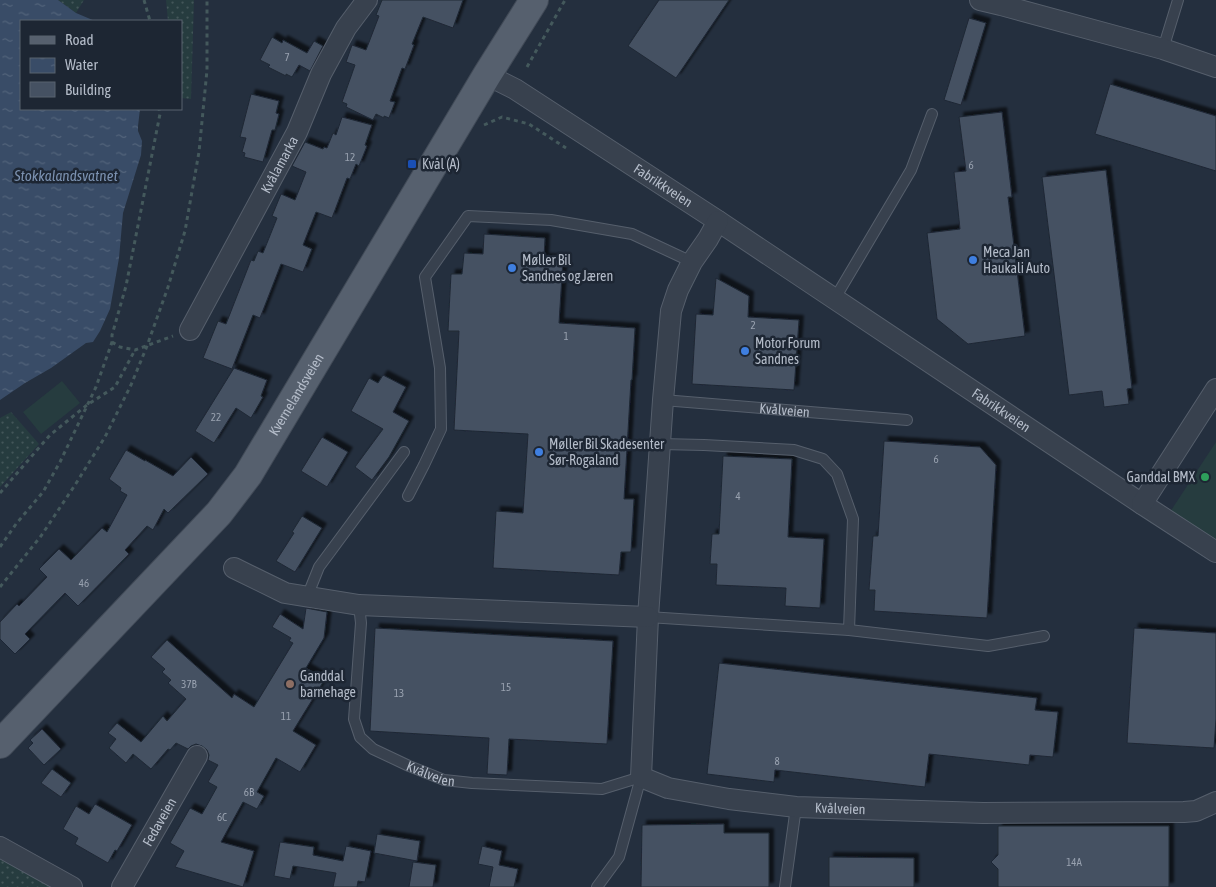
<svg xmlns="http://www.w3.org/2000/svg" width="1216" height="887" font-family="'Asap Condensed',sans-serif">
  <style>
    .grass { fill: url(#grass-dots) }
    .pitch { fill: #263c3f }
    .water { fill: url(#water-ripples) }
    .building { fill: #455162; stroke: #1f2835; filter: url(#shadow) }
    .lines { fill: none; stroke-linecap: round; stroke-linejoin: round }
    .service-casing { stroke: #565f6c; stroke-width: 12 }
    .minor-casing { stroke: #565f6c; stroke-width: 22 }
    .primary-casing { stroke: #414a57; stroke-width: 30 }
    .path { stroke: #44595c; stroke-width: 3; stroke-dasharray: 4 4; stroke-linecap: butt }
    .service { stroke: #38414e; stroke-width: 10 }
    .minor { stroke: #38414e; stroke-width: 20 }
    .primary { stroke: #56606e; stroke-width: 28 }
    .transit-dot { fill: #1a4fb4; stroke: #1d2633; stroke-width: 2 }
    .shop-dot { fill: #3f7fe0; stroke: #1d2633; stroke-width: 2 }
    .leisure-dot { fill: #2e9e5b; stroke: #1d2633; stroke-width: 2 }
    .education-dot { fill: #8d6e63; stroke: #1d2633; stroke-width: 2 }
    .labels { text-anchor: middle; stroke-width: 5; stroke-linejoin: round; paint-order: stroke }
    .number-label { font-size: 11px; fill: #98a1af }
    .poi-label { font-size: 14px; fill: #b4bcc9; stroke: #1d2633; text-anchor: start }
    .street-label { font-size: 14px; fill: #b4bcc9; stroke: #1d2633 }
    .water-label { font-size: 15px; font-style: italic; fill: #7c92b1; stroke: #1d2633 }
  </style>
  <defs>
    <pattern id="grass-dots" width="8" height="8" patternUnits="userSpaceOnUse" patternTransform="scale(1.25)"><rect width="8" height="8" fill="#263c3f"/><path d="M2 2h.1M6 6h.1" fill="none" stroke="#435659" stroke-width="1.8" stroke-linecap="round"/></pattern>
    <pattern id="water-ripples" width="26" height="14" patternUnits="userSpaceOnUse" patternTransform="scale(1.25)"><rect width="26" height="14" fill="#394c67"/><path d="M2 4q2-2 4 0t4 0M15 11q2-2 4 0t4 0" fill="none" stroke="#53647b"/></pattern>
    <filter id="shadow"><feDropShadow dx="4.5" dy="-4.5" stdDeviation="1" flood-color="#0009"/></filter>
  </defs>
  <rect width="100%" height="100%" fill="#242f3e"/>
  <path class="grass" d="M58 0H84L76 13Z
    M166 0H194L191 99 181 98V21H168Z
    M11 412 39 444 0 487V418Z
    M0 858 54 887H0Z"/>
  <path class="pitch" d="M62 381 80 403 41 434 23 412Z
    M1216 442V543L1170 512Z"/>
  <path class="water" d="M0 0H58L76 13 95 21H21V109H140L138 126V131L142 141 141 155 123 213 119 258 110 309 100 331 93 342 86 343 51 368 25 383 0 400Z"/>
  <path class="building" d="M382 0H463L453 28 423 17 412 44 414 45 405 69 402 68 390 101 395 102 389 118 384 116V118L376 114 373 120 346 107 347 104 342 102 355 65 346 62 352 45 366 50 379 16 376 15Z
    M659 0H729L676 78 628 46Z
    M969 18 986 23 961 105 944 100Z
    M272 37 282 43 283 40 307 53 314 41 323 46 310 71 299 65 292 77 286 74V76L268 67 270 65 260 60Z
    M1110 84 1216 116V171L1095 134Z
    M251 94 279 101 276 113 279 114 275 130H272L263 162 244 157 245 153 242 152 246 138 240 137Z
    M1002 112 1012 197H1008L1025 336 968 344 937 319 927 233 960 229 954 172 966 171 959 117Z
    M342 117 372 125 365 145 367 146 359 166 356 164 350 179 347 178 332 218 316 212 303 245 312 249 303 272 281 264 260 318 253 315 232 369 203 358 218 321 226 324 251 260 254 261 258 251 263 253 277 218 272 216 281 194 295 200 306 172 292 166 305 142 323 149 324 147 327 148 333 133 336 135Z
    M1106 170 1132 388 1127 389 1129 404 1104 407 1102 391 1069 395 1042 177Z
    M484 234 545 238 544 258 563 259 559 323 635 328 632 380H631L624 499H634L631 552H621L619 575 493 568 496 511 523 513 528 434 454 430 459 331H448L451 274H462L464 253 483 254Z
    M716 278 749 296 748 317 799 320 794 390 692 384 696 314 713 315Z
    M234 368 267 380 261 396 263 397 251 418 236 408 214 443 195 431Z
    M383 375 406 387 393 412 409 421 389 457 372 480 355 467 383 429 351 411 369 378 378 383Z
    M322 437 348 452 327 487 301 471Z
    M884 441 980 447 996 465 987 618 874 611 875 590H869L873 536H878Z
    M126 450 145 461V460L173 476 191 457 208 474 168 513 164 509 153 530 147 526 125 550 129 554 78 606 65 593 25 634 30 639 15 654 0 639V622L17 604 19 606 47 577 39 569 59 549 71 560 102 528 107 532 127 495 120 491 121 488 109 479Z
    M723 456 792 459 788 537 824 539 820 608 785 606 786 588 716 585 717 564H710L712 534H719Z
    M302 516 322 528 295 572 276 561 294 533 292 532Z
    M306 608 327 612 324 638 306 668 325 679 293 731 316 745 300 772 276 758 257 792 264 796 257 809 243 802 221 842 254 851 243 887 175 867 184 851 170 843 190 808 202 814 217 787 208 782 218 765 208 760 209 755 207 750 202 746 196 744 191 746 188 749 176 743 170 750 168 749 151 769 133 754 126 763 109 748 116 739 108 733 117 723 141 742 163 716 167 721 186 699 168 683 171 680 162 672 165 669 151 657 167 640 232 698 234 694 254 707 293 643 289 641 291 638 272 627 280 614 303 629Z
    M375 628 613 641 607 744 509 739 507 775 487 774 489 738 370 731Z
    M1134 628 1216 633V719L1214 748 1127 743Z
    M719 663 1037 698 1035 710 1058 712 1053 757 1030 755 1029 765 929 754 925 787 775 770 774 782 707 774Z
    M42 729 61 749 44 765 28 748 33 743 30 740Z
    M52 769 71 783 61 797 41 783Z
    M95 804 132 825 117 851 115 850 108 863 75 844 78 838 63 829 76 806 89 814Z
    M724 824V833H769V887H641L642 825Z
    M998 826H1169V887H998V869L991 862 998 855Z
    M377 834 420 841 417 861 374 853Z
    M280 842 314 847 313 855 343 861 346 846 371 851 365 882 358 881 357 887H333L336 873 293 866 290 879 274 876Z
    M482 846 502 851 499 865 518 869 514 887H489L493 867 478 864Z
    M829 857 914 858V887H829Z
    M413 862 436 865 433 887H409Z"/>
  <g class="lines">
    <g class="service-casing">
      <g id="service">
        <path d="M1163 49 1178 0"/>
        <path d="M834 300 911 170 932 114"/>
        <path id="s1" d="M663 400 907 420"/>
        <path d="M661 444 704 445 794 450 823 459 837 474 853 519 849 630"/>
        <path d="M408 496 424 465 441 429 440 368 425 277 468 216 551 220 632 234 692 262"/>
        <path d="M307 597 319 567 404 452"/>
        <path id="s2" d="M359 605 361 623 354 719 360 737 373 749 409 766 444 780 472 783 602 789 641 777"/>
        <path d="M648 617 849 630 988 646 1044 636"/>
        <path d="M597 887 619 857 641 777"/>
        <path d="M785 887 796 807"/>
      </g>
    </g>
    <g class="minor-casing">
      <g id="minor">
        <path d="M980 0 1001 5 1163 49 1216 67"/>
        <path id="s3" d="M487 75 515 89 718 221 1142 504 1216 552"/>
        <path id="s4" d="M718 221 708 239 692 262 678 290 671 311 663 400 648 617 641 777 668 788 729 799 796 807 983 813 1184 812 1196 811 1216 802"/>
        <path id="s5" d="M190 330 297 132 321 74 346 28 367 0"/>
        <path d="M1142 504 1216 389"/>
        <path d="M234 568 285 593 359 605 648 617"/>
        <path d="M0 847 72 887"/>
        <path id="s6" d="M122 887 197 756"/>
      </g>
    </g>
    <g class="primary-casing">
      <g id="primary">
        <path id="s7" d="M0 744 219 513 248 475 487 75 534 0"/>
      </g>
    </g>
    <path class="path" d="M144 0 150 21
      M527 67 565 0
      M484 125 502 117 529 124 566 148
      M112 342 120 347 135 350 173 336
      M0 493 50 435 87 405 115 387 135 350
      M0 547 16 524 43 492 60 462 96 387 112 342V335L126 286 160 114 159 109
      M0 587 41 536 75 485 105 437 131 385 147 346 168 287 185 231 199 152 207 70V0"/>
    <use href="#service" class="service"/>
    <use href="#minor" class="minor"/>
    <use href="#primary" class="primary"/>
  </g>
  <rect class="transit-dot" x="407" y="159" width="10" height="10" rx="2.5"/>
  <g class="shop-dot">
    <circle cx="973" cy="260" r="5"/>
    <circle cx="512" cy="268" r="5"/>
    <circle cx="745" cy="351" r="5"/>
    <circle cx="539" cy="452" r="5"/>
  </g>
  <circle class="leisure-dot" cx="1205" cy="477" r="5"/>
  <circle class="education-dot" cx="290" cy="684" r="5"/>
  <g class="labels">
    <g class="number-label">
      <text x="287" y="61">7</text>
      <text x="350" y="161">12</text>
      <text x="971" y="169">6</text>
      <text x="753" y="329">2</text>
      <text x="566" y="340">1</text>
      <text x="216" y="421">22</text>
      <text x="936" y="463">6</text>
      <text x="738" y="500">4</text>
      <text x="84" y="587">46</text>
      <text x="189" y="688">37B</text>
      <text x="506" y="691">15</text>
      <text x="399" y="697">13</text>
      <text x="286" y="720">11</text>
      <text x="777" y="765">8</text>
      <text x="249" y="796">6B</text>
      <text x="222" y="821">6C</text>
      <text x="1074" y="866">14A</text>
    </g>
    <g class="poi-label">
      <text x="422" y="169">Kvål (A)</text>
      <text x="983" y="257">Meca Jan<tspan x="983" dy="16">Haukali Auto</tspan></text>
      <text x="522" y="265">Møller Bil<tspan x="522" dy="16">Sandnes og Jæren</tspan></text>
      <text x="755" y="348">Motor Forum<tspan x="755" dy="16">Sandnes</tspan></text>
      <text x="549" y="449">Møller Bil Skadesenter<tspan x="549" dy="16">Sør-Rogaland</tspan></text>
      <text x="1195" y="482" text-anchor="end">Ganddal BMX</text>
      <text x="300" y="681">Ganddal<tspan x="300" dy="16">barnehage</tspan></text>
    </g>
    <g class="street-label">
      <text dy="5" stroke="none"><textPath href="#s5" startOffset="188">Kvålamarka</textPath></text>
      <text dy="5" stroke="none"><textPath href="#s3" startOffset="208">Fabrikkveien</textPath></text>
      <text dy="5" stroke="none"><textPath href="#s7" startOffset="460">Kvernelandsveien</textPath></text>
      <text dy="5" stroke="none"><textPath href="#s1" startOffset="122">Kvålveien</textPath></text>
      <text dy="5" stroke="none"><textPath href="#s3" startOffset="614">Fabrikkveien</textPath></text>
      <text dy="5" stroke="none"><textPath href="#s2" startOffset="214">Kvålveien</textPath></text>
      <text dy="5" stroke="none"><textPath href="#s4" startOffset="772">Kvålveien</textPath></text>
      <text dy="5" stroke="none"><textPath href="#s6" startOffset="75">Fedaveien</textPath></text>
    </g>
    <g class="water-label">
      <text x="66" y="181">Stokkalandsvatnet</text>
    </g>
  </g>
  <rect x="20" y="20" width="162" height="90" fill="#1d2633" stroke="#59626f"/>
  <rect x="30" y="36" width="25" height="8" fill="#56606e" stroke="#59626f"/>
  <text x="65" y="45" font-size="15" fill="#b4bcc9">Road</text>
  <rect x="30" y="58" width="25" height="15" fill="url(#water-ripples)" stroke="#59626f"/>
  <text x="65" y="70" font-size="15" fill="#b4bcc9">Water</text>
  <rect x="30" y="82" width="25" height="15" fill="#455162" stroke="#59626f"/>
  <text x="65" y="95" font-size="15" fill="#b4bcc9">Building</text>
</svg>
